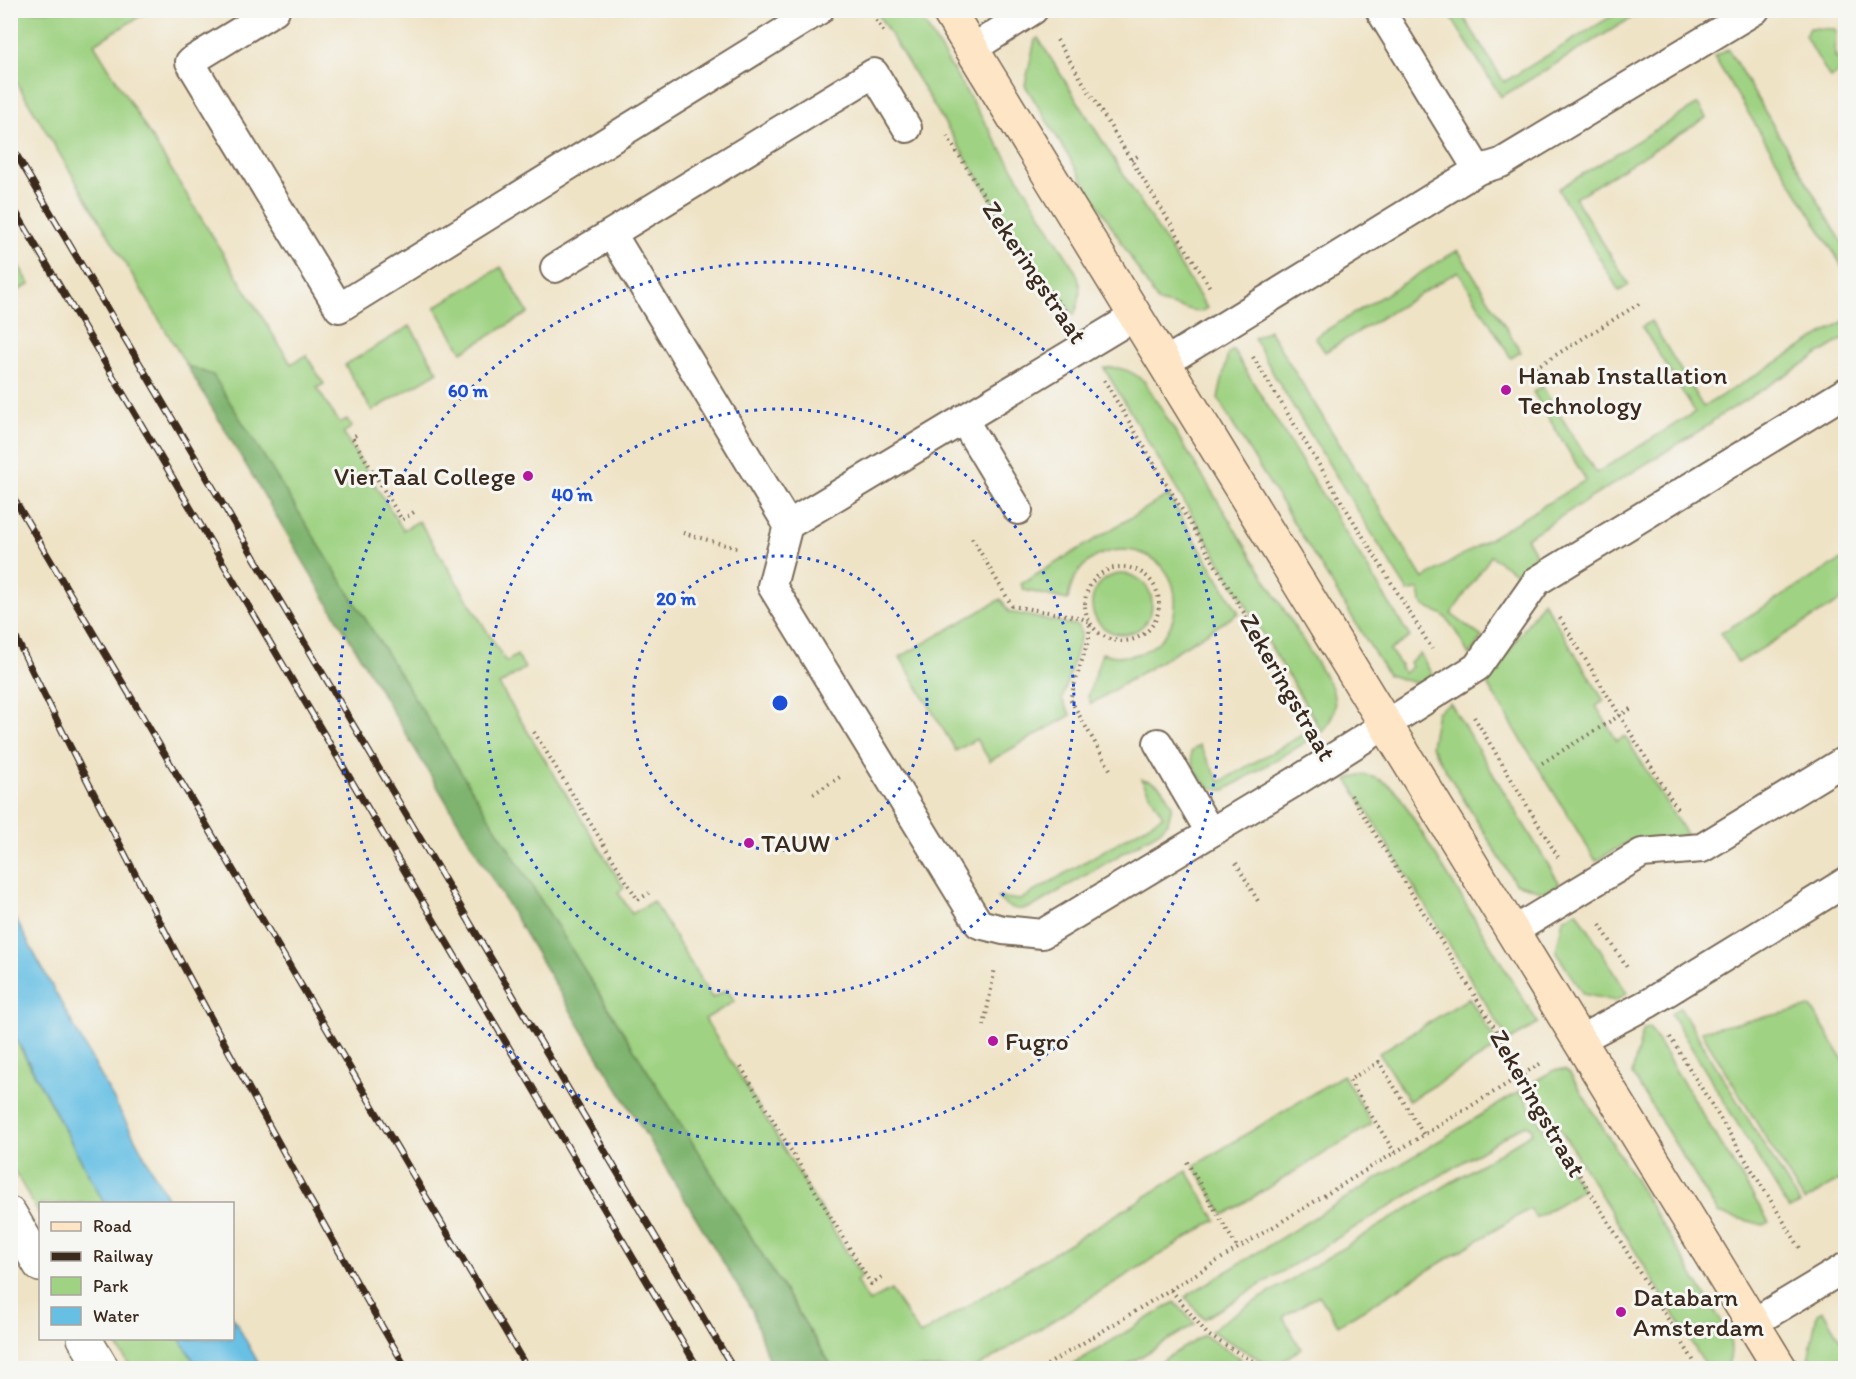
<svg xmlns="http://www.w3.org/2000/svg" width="1856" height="1379" font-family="Itim,sans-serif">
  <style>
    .green { fill: #9fd282; stroke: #6d7e50; stroke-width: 1.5 }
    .forest { fill: #7fb470; stroke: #5d6f47; stroke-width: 1.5 }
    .water { fill: #67c0e4; stroke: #517581; stroke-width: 1.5 }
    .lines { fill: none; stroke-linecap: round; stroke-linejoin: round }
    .lane-casing { stroke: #7a6b59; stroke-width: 32 }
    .street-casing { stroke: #7a6b59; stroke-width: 36 }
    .secondary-casing { stroke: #7a6b59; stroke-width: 36 }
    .path { stroke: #7a6b59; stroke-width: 4; stroke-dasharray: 1.5 4.5; stroke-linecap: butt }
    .lane { stroke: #fff; stroke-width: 28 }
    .street { stroke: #fff; stroke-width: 33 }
    .secondary { stroke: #fee5c5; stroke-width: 33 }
    .rail-casing { stroke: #3b2a1e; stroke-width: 7 }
    .rail { stroke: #f6f6f2; stroke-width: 4.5; stroke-dasharray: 14; stroke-linecap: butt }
    .ring { fill: none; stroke: #1d4ed8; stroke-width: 3; stroke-dasharray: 3 6 }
    .poi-dot { fill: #b5179e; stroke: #f6f6f2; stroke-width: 2 }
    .labels { text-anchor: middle; stroke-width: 6; stroke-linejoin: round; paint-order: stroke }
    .street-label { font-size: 26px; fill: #3b2a1e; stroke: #f6f6f2 }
    .poi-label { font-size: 26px; fill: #3b2a1e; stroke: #f6f6f2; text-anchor: start }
    .centre { fill: #1d4ed8; stroke: #f6f6f2; stroke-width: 3 }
    .ring-label { font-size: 18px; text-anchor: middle; font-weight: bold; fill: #1d4ed8; stroke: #f6f6f2; stroke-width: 6; stroke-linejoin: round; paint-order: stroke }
  </style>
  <rect width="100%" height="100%" fill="#f6f6f2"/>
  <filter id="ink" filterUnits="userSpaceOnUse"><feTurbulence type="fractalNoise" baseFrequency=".0167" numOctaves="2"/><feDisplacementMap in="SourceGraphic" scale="12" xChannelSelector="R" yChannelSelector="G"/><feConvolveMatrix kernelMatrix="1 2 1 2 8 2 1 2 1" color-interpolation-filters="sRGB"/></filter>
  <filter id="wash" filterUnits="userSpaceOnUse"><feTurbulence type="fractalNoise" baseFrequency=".008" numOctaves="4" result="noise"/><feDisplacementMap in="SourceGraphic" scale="24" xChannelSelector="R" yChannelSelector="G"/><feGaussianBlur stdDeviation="1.35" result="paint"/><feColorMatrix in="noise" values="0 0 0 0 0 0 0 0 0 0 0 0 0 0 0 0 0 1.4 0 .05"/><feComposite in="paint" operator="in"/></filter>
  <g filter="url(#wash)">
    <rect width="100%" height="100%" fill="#efe3c6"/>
    <path class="green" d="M10 11H149L94 44 291 364 306 355 324 384 317 388 339 423 347 419 352 427 343 433 403 530 419 521 506 662 517 655 525 668 499 685 624 888 618 892 632 914 653 901 712 998 727 990 735 1001 705 1019 862 1277 856 1281 869 1302 891 1290 920 1335 1187 1171 1216 1220 976 1368H833L213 376 187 366 11 73Z
      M876 11H917L1076 272C1082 287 1081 300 1074 315L1043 273 1034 269Z
      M1447 11H1460L1504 82 1620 11H1643L1501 97Z
      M1809 28 1836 29 1835 58 1845 59V69L1830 78 1805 36Z
      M1038 38 1207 308 1200 312 1158 302 1153 294 1025 85 1035 40Z
      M1728 49 1845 247V271L1714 57Z
      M1698 104 1706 118 1575 198 1629 285 1619 291 1558 189Z
      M1458 250 1521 352 1511 358 1458 271 1325 352 1315 337Z
      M10 252 30 284 11 295H10Z
      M501 267 528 313 462 352 435 307Z
      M1846 320 1845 338 1712 421V423L1526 538 1539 559 1523 578 1491 556 1451 614 1482 637 1469 655C1462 643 1455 628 1446 618 1434 605 1421 616 1419 589L1408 592 1277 380 1254 338 1269 330 1423 579 1586 480 1533 392 1542 386 1596 473 1695 412 1642 327 1651 321 1703 407Z
      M410 326 438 372 372 411 345 365Z
      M1233 350 1410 637 1390 650 1401 666 1400 667 1404 673 1412 667 1410 662 1420 654 1433 676 1419 684 1388 675 1232 423 1218 398 1228 354Z
      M1104 368C1121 366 1132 371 1145 382L1332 688C1338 707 1334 717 1322 732Z
      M1168 495 1239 613 1091 704 1088 697 1102 653C1122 659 1141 657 1157 643 1168 634 1174 621 1175 607 1180 537 1078 528 1068 600L1024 590 1021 584Z
      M1841 560 1845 568V598L1738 663 1721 633Z
      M1092 604a30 30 0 1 1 60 0a30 30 0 1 1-60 0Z
      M1001 599 1009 612 1079 626 1081 635 1062 700 1071 715 990 761 976 739 956 751 900 657Z
      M1543 601 1604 701 1596 706 1617 741 1625 736 1687 836 1629 841 1596 861 1487 684Z
      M1450 703 1560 884 1545 892 1515 883 1431 746 1437 712Z
      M1309 731 1313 738 1225 790C1219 790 1214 790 1210 787 1200 781 1190 763 1191 752L1199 745 1220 782Z
      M1360 775C1377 776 1388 782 1399 795L1538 1023 1509 1041 1347 779Z
      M1141 779C1160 781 1163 789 1172 805L1168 822 1160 831 1034 906C1019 912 1008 910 997 897L1020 900 1163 816Z
      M1577 911 1627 993 1616 1001 1583 994 1556 952 1563 919Z
      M1469 998 1499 1046 1409 1101 1379 1053Z
      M1680 1007 1800 1204 1789 1209 1671 1014Z
      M1811 1007 1845 1063 1846 1176 1804 1201 1701 1031Z
      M1649 1027 1769 1222 1763 1225 1718 1213 1632 1074 1643 1030Z
      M10 1029 104 1203 40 1204V1216L11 1165Z
      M1554 1070H1565L1570 1074 1729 1334C1732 1347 1732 1357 1726 1368H1707L1532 1083Z
      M1343 1075 1372 1124 1224 1215 1194 1166Z
      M1520 1091 1582 1190 1536 1218 1530 1209 1526 1211 1338 1325 1319 1295 1283 1317 1301 1349 1275 1365 1262 1361 1211 1331 1228 1318 1532 1133V1128L1527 1125 1517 1129 1204 1319 1185 1297Z
      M1175 1302 1195 1324 1122 1368H1067Z
      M1823 1311 1845 1347V1368H1813L1808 1360 1817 1314Z
      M1204 1335 1241 1359 1225 1368H1150Z
      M113 1339H180L198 1368H131Z"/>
    <path class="forest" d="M187 366 213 375 833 1368H771L752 1310 581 1028Z"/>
    <path class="water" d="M10 909 170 1203H104L11 1029Z
      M233 1317 261 1368H198L180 1339 232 1338Z"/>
  </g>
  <g filter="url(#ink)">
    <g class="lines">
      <g class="lane-casing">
        <path id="lane" d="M275 10 190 62 339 308 819 10
          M972 49 1033 10
          M1478 170 1501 163 1755 10
          M612 234 788 525
          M555 268 874 73 907 128
          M1135 316 788 525 772 586 979 924 1003 930 1042 934 1298 780 1477 667 1537 581 1846 392
          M1164 363 1478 170 1380 10
          M963 419 1018 510
          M1158 743 1210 832
          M1513 931 1642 853 1702 848 1846 760
          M1579 1040 1649 1003 1846 882
          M1753 1323 1846 1267"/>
      </g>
      <g class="street-casing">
        <path id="street" d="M10 1214 40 1265
          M84 1338 102 1368"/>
      </g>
      <g class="secondary-casing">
        <path id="secondary" d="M948 10 1780 1368"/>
      </g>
      <path class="path" d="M870 10 884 33
        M1057 40 1211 289
        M947 136 1031 272 1039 278 1065 311
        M1131 160 1141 154
        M1253 357 1432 649
        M1520 377 1642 302
        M1104 380 1312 726
        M356 435 352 437 402 520 414 512
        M683 533 740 549
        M972 538 1012 606 1078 617 1090 622 1089 638 1070 699 1111 771
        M1085 604a37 37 0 1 1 74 0a37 37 0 1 1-74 0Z
        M1560 618 1678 810
        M1474 717 1558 857
        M534 732 638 900 649 893
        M1542 763 1632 708
        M813 794 843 775
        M1351 795 1523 1074 1527 1089 1698 1368
        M1236 863 1258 901
        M1600 925 1628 969
        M984 1026 995 968
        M1670 1037 1800 1248
        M741 1067 871 1284 883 1276
        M1395 1153 1349 1080 1379 1062 1424 1135
        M1187 1162 1238 1249
        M1171 1290 1208 1335 1258 1364 1261 1368
        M1042 1368 1543 1062"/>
      <use href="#lane" class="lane"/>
      <use href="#street" class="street"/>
      <use href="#secondary" class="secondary"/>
      <g class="rail-casing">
        <path id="rail" d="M10 144 733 1368
          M10 202 698 1368
          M10 492 527 1368
          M10 626C134 878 265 1126 406 1368"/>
      </g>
      <use href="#rail" class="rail"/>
    </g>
  </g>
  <g class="ring">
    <circle cx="780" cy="703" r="147"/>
    <circle cx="780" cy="703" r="294"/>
    <circle cx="780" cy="703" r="441"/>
  </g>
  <g class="poi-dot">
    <circle cx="1506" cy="390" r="6"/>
    <circle cx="528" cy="476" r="6"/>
    <circle cx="749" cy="843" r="6"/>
    <circle cx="993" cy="1041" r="6"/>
    <circle cx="1621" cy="1312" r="6"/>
  </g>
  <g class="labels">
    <g class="street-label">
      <text transform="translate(1035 272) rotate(56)" y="9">Zekeringstraat</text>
      <text transform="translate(1288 687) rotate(60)" y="9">Zekeringstraat</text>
      <text transform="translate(1538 1103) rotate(60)" y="9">Zekeringstraat</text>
    </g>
    <g class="poi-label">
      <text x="1518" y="384">Hanab Installation<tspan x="1518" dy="30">Technology</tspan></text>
      <text x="516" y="485" text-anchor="end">VierTaal College</text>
      <text x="761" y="852">TAUW</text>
      <text x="1005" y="1050">Fugro</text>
      <text x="1633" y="1306">Databarn<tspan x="1633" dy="30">Amsterdam</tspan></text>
    </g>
  </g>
  <circle cx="780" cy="703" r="9" class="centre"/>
  <g class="ring-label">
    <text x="468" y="397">60 m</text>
    <text x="572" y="501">40 m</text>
    <text x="676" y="605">20 m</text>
  </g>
  <rect width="1856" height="1379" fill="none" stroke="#f6f6f2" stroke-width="36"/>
  <rect x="39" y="1202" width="195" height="138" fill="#f6f6f2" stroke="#aba49d" stroke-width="1.5"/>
  <rect x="51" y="1222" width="30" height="9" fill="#fee5c5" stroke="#aba49d" stroke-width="1.5"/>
  <text x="93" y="1232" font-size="18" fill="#3b2a1e">Road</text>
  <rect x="51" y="1252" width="30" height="9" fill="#3b2a1e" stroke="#aba49d" stroke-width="1.5"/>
  <text x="93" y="1262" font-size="18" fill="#3b2a1e">Railway</text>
  <rect x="51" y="1277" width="30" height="18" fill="#9fd282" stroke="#aba49d" stroke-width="1.5"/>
  <text x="93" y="1292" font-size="18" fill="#3b2a1e">Park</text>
  <rect x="51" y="1307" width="30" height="18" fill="#67c0e4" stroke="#aba49d" stroke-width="1.5"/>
  <text x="93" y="1322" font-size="18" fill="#3b2a1e">Water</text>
</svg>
